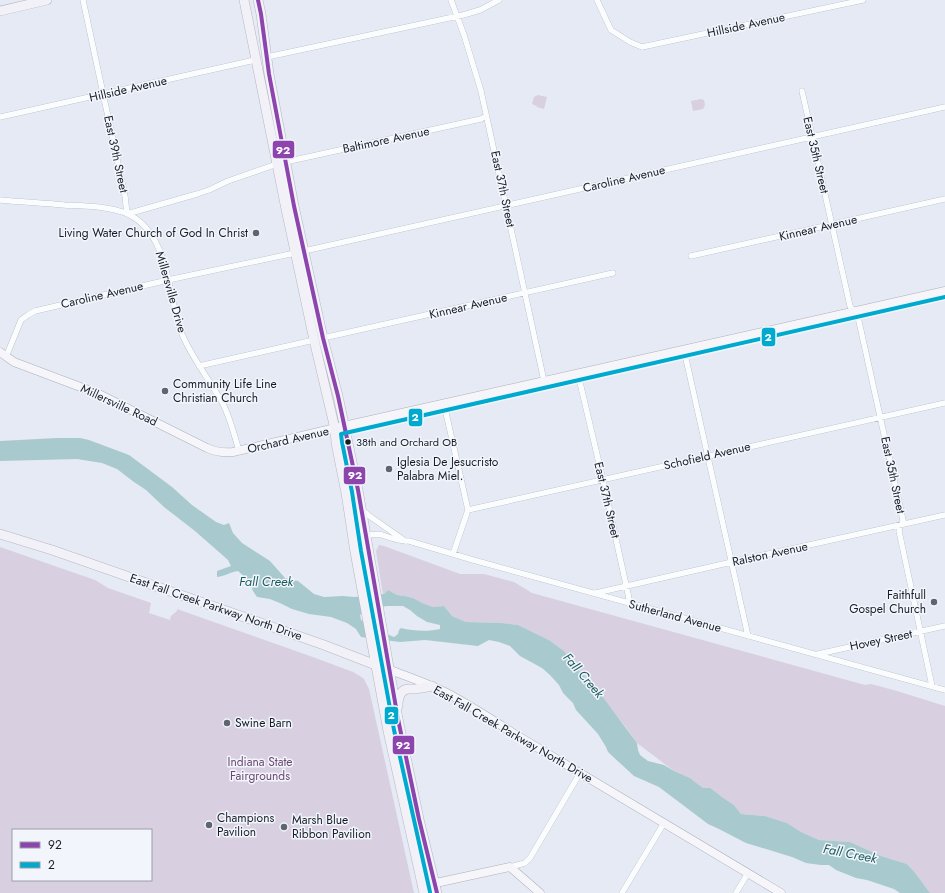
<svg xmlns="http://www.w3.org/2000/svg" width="945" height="893" font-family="Jost,sans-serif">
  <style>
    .green { fill: #d8cfe0; fill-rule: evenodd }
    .water { fill: #a8cace; fill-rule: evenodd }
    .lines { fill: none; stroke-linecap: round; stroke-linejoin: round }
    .street-casing { stroke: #abb0ba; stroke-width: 6 }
    .secondary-casing { stroke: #abb0ba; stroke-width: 9 }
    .primary-casing { stroke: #b6b7c4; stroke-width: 10 }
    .street { stroke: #fbfcfd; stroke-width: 5.5 }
    .secondary { stroke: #f6f6fa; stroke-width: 8 }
    .primary { stroke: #f1f1f7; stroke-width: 9 }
    .bus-1-casing { stroke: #f2f6fc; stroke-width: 7 }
    .bus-2-casing { stroke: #f2f6fc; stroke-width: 7 }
    .bus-1 { stroke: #8e44ad; stroke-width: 4 }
    .bus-2 { stroke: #00a9ce; stroke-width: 4 }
    .poi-dot { fill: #5f656f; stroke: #f2f6fc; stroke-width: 1.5 }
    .bus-dot { fill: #171d27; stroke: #f2f6fc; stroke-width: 1.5 }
    .labels { text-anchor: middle; stroke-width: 3; stroke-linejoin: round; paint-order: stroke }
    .bus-label { font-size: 11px; fill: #171d27; stroke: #f2f6fc; text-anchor: start }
    .street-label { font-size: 12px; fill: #171d27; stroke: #f2f6fc }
    .poi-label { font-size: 12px; fill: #171d27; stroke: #f2f6fc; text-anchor: start }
    .park-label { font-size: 12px; fill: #6d4871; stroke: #f2f6fc }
    .water-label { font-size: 13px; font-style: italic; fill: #1b5c5d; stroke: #f2f6fc }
    .line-badge { stroke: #f2f6fc; stroke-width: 1.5 }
    .badge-label { font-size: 11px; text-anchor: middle; font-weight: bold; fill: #fff }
  </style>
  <rect width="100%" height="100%" fill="#e5eaf4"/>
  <path class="green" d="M538 95 547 97 544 109 537 107V106L532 104 534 97Z
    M701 99 704 100 705 105 703 109 693 111 691 101Z
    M379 545 384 546 460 574H484L514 582 532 593 865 685 871 684 897 691 945 706V893H930L916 874 907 864 881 856 850 842 819 840 801 832 787 823 765 816 741 814 734 805 722 797 703 788 690 778 674 771 637 743 625 726 564 651 549 640 518 625 502 623 466 622 452 616 444 606 433 607 422 603 413 598 405 596 397 595 388 590 383 595 376 551Z
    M0 547 95 580 108 588 151 603 149 613 170 620 171 616 177 611V609L310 656 353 672 360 676 364 679 369 689 414 893H0ZM13 830H151V880H13Z"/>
  <path class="water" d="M57 438H80L89 440 129 455 172 487 192 505 216 522 224 525 229 523 233 533 242 543 270 561 285 578 298 581 314 594 324 597 343 596 354 597 384 594 388 590 397 595 405 596 413 598 422 603 433 607 444 606 452 616 466 622 502 623 518 625 549 640 564 651 578 669 602 696 637 743 638 750 640 755 648 761 664 765 674 771 690 778 703 788H710L722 797 734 805 741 814 765 816 787 823 801 832 819 840 850 842 881 856 907 864 916 874 930 893H900L894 889 867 880 856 878 836 870 829 865H821L806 863 792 857 746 843 719 829 708 824 659 787 634 776 608 752 606 747 598 734 576 710 573 703 563 693 559 685 550 675 542 668 520 656 510 646 499 642 489 640 478 646 425 640 400 642 361 637 356 629 347 623 331 617 309 614 292 609 282 604 270 599 257 597 253 591 248 580 238 571C230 572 226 576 217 577V571L231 566 228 560 195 531 164 507 146 490 134 482 117 469 102 463 77 459 0 461V441ZM387 606H403L410 610 417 616 427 622 440 625V629C428 632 413 631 401 628L399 630 398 634 394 637 370 627 367 623 361 620 360 615C365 608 379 607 387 606Z"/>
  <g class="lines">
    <g class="street-casing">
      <path id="street" d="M83 0 125 196 127 214 197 194 209 190 228 181 277 164
        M451 0 464 35 481 91 544 381
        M597 0 611 30 630 42 642 47 863 0
        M267 57 463 15 480 10 499 0
        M802 91 850 306 854 312
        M0 117 255 60
        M285 162 481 119 486 116
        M0 200C21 202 42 203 64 205 84 206 118 206 135 218 147 226 156 241 161 254 171 280 172 308 182 334 192 358 209 379 222 402 230 417 234 434 239 451
        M304 251 945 107
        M691 256 945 199
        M855 312 858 317 903 520C903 524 899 526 899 531L932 686
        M323 338 613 273
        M684 350 748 636
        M6 357 21 320 28 315 35 311 168 280 295 253
        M199 366 314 340
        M578 374 603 480 630 603
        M444 404 468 510 453 554
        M362 509 368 515 405 541
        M468 510 945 403
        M366 536C382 531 385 538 399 540 402 541 405 541 409 541L473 560 945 690
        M596 593 732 562 945 515
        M818 654 945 626
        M510 867 525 863 530 858 580 773
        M622 893 664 823
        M736 893 748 873"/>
    </g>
    <g class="secondary-casing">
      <path id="secondary" d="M0 352 14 362 99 394 207 448C216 452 223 453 233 452L344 426 945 291
        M390 670C409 677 429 684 447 693 470 705 491 719 513 733L781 893
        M422 886 510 867 540 893"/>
    </g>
    <g class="primary-casing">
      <path id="primary" d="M244 0 286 209 314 340 335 429 336 443 346 493 355 552 388 731 424 893
        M258 0 261 14 269 74 294 206 323 338 338 396 358 490 398 719 419 819 437 893
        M0 11 47 0
        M0 534 52 550 324 645 381 667
        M398 706C398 698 400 689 409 689 412 689 414 689 416 689 421 688 427 687 432 686"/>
    </g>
    <use href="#street" class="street"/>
    <use href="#secondary" class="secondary"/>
    <use href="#primary" class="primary"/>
    <g class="bus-1-casing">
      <path id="bus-1" d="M258 0 261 14 269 74 294 206 323 338 338 396 358 490 398 719 419 819 437 893"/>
    </g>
    <g class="bus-2-casing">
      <path id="bus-2" d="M430 892 394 730 361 551 352 492 342 442 341 434 945 297"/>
    </g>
    <use href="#bus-1" class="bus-1"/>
    <use href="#bus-2" class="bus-2"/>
  </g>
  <g class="poi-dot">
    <circle cx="256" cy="233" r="4"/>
    <circle cx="165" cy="391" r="4"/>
    <circle cx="389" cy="469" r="4"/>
    <circle cx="934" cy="602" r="4"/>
    <circle cx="227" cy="723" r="4"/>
    <circle cx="209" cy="825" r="4"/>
    <circle cx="284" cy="827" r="4"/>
  </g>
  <circle class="bus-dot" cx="348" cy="442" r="3.5"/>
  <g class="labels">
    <g class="bus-label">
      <text x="356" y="446">38th and Orchard OB</text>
    </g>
    <g class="street-label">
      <text transform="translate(746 25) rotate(-12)" y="4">Hillside Avenue</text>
      <text transform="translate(128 89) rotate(-13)" y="4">Hillside Avenue</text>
      <text transform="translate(386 140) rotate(-12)" y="4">Baltimore Avenue</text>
      <text transform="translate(116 154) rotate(78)" y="4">East 39th Street</text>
      <text transform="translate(816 155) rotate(77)" y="4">East 35th Street</text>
      <text transform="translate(624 179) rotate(-13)" y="4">Caroline Avenue</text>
      <text transform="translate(503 189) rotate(78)" y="4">East 37th Street</text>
      <text transform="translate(818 228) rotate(-13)" y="4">Kinnear Avenue</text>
      <text transform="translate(171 292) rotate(74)" y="4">Millersville Drive</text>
      <text transform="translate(102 295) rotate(-13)" y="4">Caroline Avenue</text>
      <text transform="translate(468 306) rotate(-13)" y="4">Kinnear Avenue</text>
      <text transform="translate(119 405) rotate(25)" y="4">Millersville Road</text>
      <text transform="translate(288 440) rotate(-13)" y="4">Orchard Avenue</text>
      <text transform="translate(707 456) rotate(-13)" y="4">Schofield Avenue</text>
      <text transform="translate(893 475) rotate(78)" y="4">East 35th Street</text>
      <text transform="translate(607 500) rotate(77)" y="4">East 37th Street</text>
      <text transform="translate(770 554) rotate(-12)" y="4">Ralston Avenue</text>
      <text transform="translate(216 607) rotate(19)" y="4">East Fall Creek Parkway North Drive</text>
      <text transform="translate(675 616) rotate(15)" y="4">Sutherland Avenue</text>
      <text transform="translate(881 640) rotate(-12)" y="4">Hovey Street</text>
      <text transform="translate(513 734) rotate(30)" y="4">East Fall Creek Parkway North Drive</text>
    </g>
    <g class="poi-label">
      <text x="248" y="237" text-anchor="end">Living Water Church of God In Christ</text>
      <text x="173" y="388">Community Life Line<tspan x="173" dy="14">Christian Church</tspan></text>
      <text x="397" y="466">Iglesia De Jesucristo<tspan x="397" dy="14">Palabra Miel.</tspan></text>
      <text x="926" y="599" text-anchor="end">Faithfull<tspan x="926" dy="14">Gospel Church</tspan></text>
      <text x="235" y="727">Swine Barn</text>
      <text x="217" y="822">Champions<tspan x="217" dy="14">Pavilion</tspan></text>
      <text x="292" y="824">Marsh Blue<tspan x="292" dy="14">Ribbon Pavilion</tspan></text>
    </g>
    <g class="park-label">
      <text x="260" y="766">Indiana State<tspan x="260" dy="14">Fairgrounds</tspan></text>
    </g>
    <g class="water-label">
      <text x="266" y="586">Fall Creek</text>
      <text transform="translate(584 675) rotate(49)" y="5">Fall Creek</text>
      <text transform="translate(850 853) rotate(11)" y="5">Fall Creek</text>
    </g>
  </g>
  <g class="line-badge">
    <rect x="272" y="140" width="23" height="19" rx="4" fill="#8e44ad"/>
    <rect x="761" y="327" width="15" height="20" rx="4" fill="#00a9ce"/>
    <rect x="408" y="408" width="15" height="19" rx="4" fill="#00a9ce"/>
    <rect x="343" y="466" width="23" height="19" rx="4" fill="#8e44ad"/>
    <rect x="384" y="706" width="15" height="19" rx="4" fill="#00a9ce"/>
    <rect x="392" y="735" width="23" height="20" rx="4" fill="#8e44ad"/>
  </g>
  <g class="badge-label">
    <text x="283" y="154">92</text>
    <text x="768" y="341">2</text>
    <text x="415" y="421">2</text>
    <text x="355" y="479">92</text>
    <text x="391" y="719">2</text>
    <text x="403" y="749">92</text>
  </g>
  <rect x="12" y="829" width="140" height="52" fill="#f2f6fc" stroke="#9a9fa7"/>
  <rect x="20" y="842" width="20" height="6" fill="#8e44ad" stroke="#9a9fa7"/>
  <text x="48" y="849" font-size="12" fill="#171d27">92</text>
  <rect x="20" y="862" width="20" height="6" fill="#00a9ce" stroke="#9a9fa7"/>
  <text x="48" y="869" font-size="12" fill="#171d27">2</text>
</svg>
